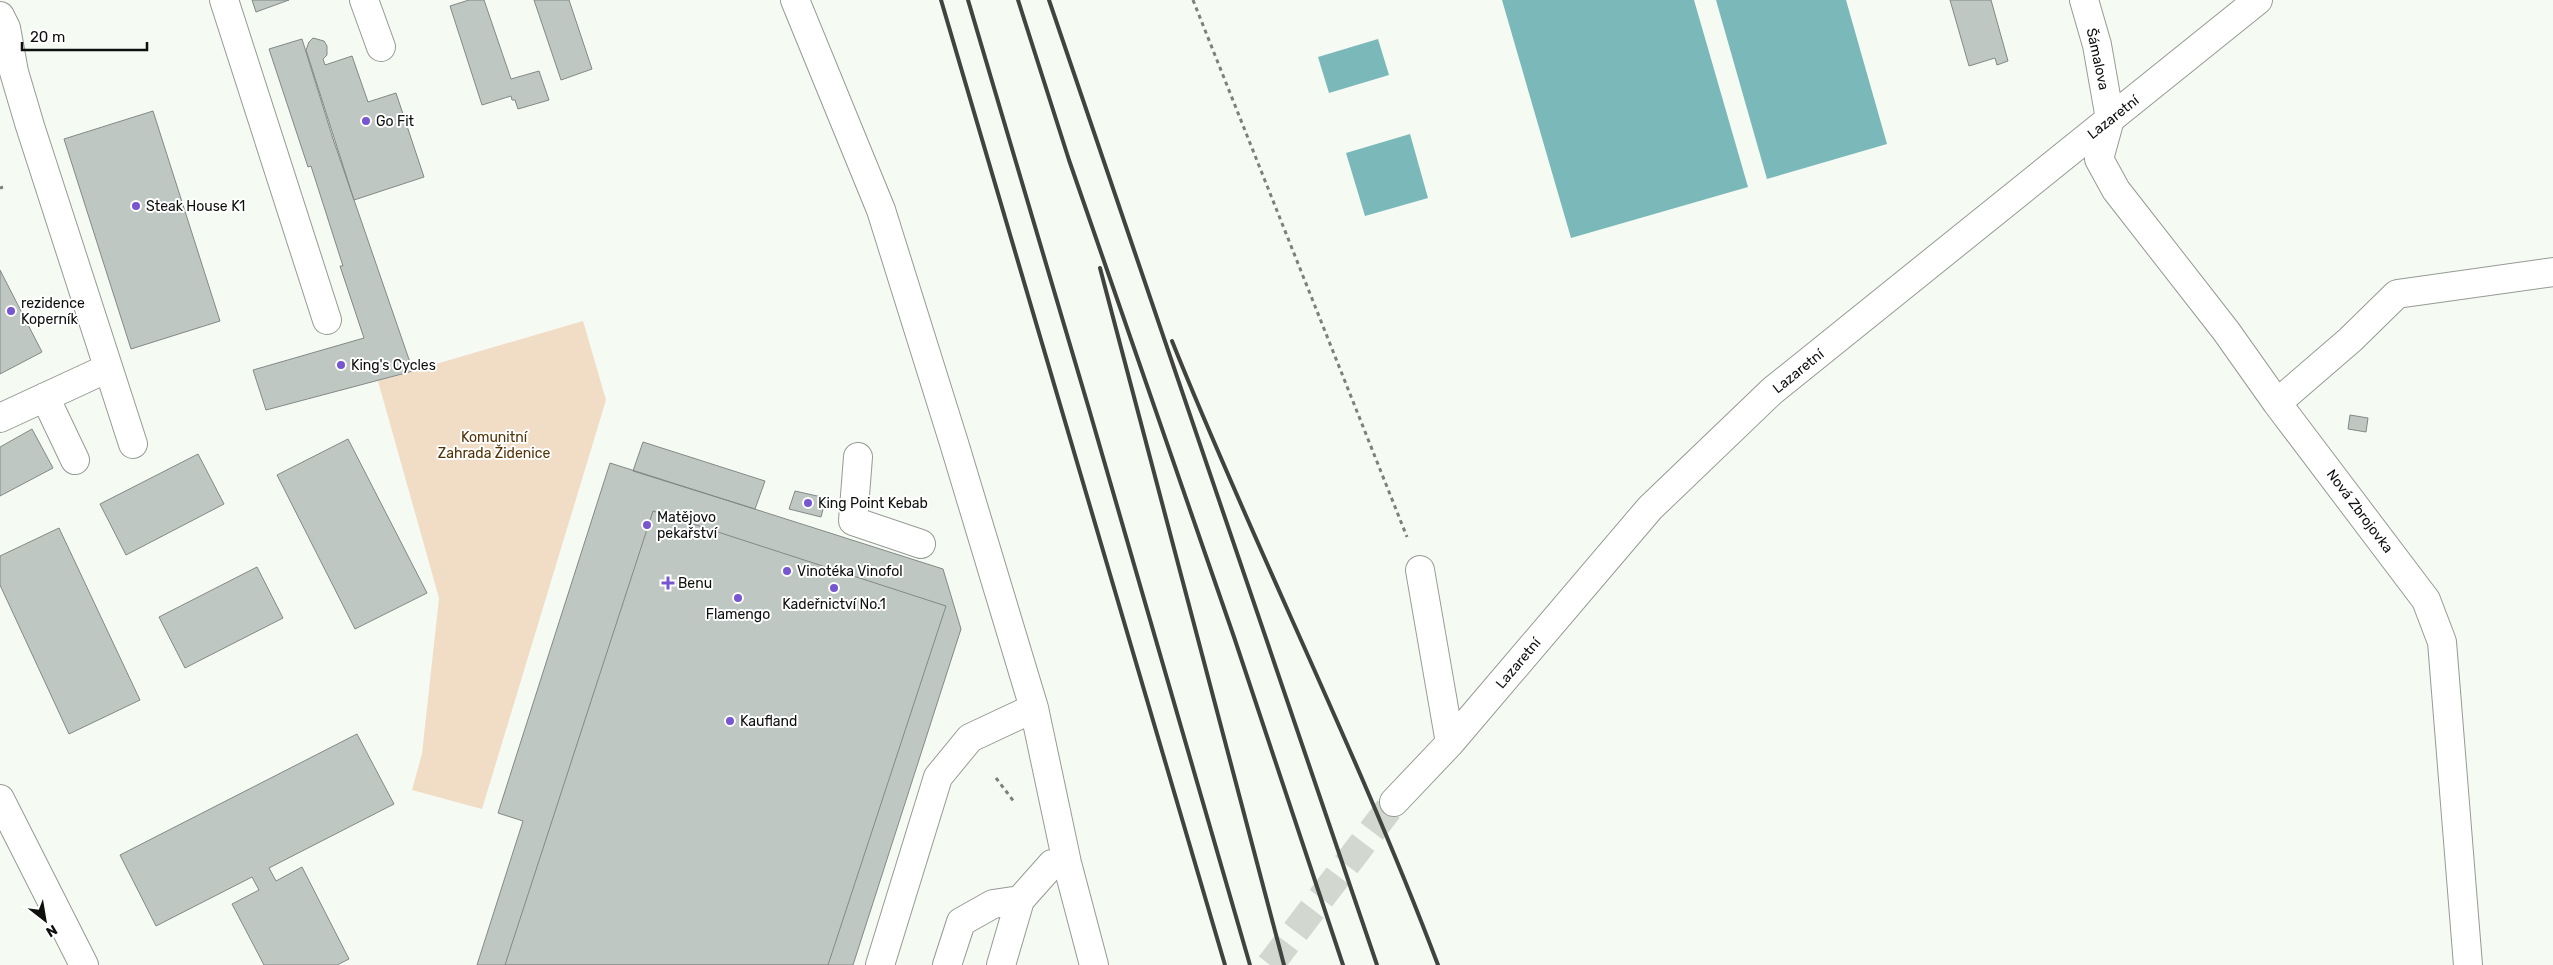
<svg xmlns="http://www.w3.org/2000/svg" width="2553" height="965" font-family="Rubik,sans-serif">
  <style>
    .green { fill: #f1dcc5 }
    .water { fill: #7bb8b9 }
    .building { fill: #bfc7c3; stroke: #828986 }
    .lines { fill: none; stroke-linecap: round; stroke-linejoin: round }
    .minor-tunnel { stroke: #d2d7d0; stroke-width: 28; stroke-dasharray: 28 14; stroke-linecap: butt }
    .minor-casing { stroke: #969a94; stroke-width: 30 }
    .path { stroke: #7c7f7b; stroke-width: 3; stroke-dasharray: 4 4; stroke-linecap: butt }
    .minor { stroke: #fff; stroke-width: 28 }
    .rail { stroke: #40433f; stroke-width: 4 }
    .poi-dot { fill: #7756d0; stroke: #fff; stroke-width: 2 }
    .labels { text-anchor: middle; stroke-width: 4; stroke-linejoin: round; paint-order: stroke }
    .street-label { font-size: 14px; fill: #0e100d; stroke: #fff }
    .poi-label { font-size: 14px; fill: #0e100d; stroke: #fff; text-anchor: start }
    .park-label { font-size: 14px; fill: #543304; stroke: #fff }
  </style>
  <rect width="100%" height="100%" fill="#f5faf3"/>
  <path class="green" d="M583 321 606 400 482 809 412 790 422 754 439 598 378 381Z"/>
  <path class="water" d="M1502 0H1694L1748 187 1571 238Z
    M1716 0H1846L1887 144 1767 179Z
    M1378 39 1389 75 1329 93 1318 57Z
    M1410 134 1428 198 1365 216 1346 153Z"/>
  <path class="building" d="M252 0H289L256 12Z
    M469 0H484L511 79 539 71 549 100 518 109 515 100H512L511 96 482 105 450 6Z
    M534 0H569L592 69 561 80Z
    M1950 0H1991L2008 61 1997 65 1995 58 1969 66Z
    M313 38 324 41 327 46V55L323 59 325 65 352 56 368 102 396 93 424 177 354 200 306 50 309 42Z
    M302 39 333 139 413 371 266 410 253 370 364 338 340 266H343L311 166 308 167 269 49Z
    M153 111 220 321 131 349 64 139Z
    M0 270 42 352 0 374Z
    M2350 415 2368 418 2366 432 2348 429Z
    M32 429 53 468 0 496V447Z
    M348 439 427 593 355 629 277 475Z
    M643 442 765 481 755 509 633 471Z
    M198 454 224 504 126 555 100 504Z
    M610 463 943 569 961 629 853 965H477L523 821 498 813Z
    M795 491 826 498 821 517 789 509Z
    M653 511 946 606 828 965H505Z
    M59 528 140 700 69 734 0 585V556Z
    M257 567 283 618 185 668 159 617Z
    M357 734 394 804 269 868 276 881 302 867 349 959 337 965H264L232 904 259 890 252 877 156 926 120 855Z"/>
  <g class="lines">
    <path class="minor-tunnel" d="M1270 965 1394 802"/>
    <g class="minor-casing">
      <path id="minor" d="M224 0 327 320
        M364 0 381 47
        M795 0 881 210 954 443 1034 708 1067 863 1094 965
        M2084 0 2097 45 2110 119 2099 159 2116 190 2226 331 2277 403 2426 600 2442 642 2468 965
        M0 16 6 28 14 72 30 126 133 444
        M45 397 75 460
        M2277 403 2350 340 2397 294 2553 272
        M0 418 108 368
        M858 457 853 521 921 544
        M1420 570 1450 743
        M0 799 84 965
        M1394 802 1450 743 1650 508 1772 391 2258 0
        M880 965 938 777 970 738 1034 708
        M947 965 961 922 993 904 1020 900 1052 864 1067 863
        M1001 965 1020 900"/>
    </g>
    <path class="path" d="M1193 0 1407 537
      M0 188 3 187
      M996 778 1015 803"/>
    <use href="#minor" class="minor"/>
    <path class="rail" d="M941 0 1225 965
      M968 0 1089 409 1250 965
      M1018 0 1069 160 1234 637 1343 965
      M1049 0 1377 965
      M1100 268 1284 965
      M1172 341C1256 551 1358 753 1438 965"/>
  </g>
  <g class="poi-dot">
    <circle cx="366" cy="121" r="5"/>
    <circle cx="136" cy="206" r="5"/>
    <circle cx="11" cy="311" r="5"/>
    <circle cx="341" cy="365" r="5"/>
    <circle cx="808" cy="503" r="5"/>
    <circle cx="647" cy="525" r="5"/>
    <circle cx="787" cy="571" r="5"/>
    <path d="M665.5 575.5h5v5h5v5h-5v5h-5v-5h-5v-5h5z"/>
    <circle cx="834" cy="588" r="5"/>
    <circle cx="738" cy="598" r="5"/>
    <circle cx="730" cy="721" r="5"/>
  </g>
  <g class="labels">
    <g class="street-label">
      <text transform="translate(2098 59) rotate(78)" y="5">Šámalova</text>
      <text transform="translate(2113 117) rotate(-38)" y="5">Lazaretní</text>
      <text transform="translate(1798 371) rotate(-39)" y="5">Lazaretní</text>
      <text transform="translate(2360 511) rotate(53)" y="5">Nová Zbrojovka</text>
      <text transform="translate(1518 663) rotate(-50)" y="5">Lazaretní</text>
    </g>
    <g class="poi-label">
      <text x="376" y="126">Go Fit</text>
      <text x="146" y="211">Steak House K1</text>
      <text x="21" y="308">rezidence<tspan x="21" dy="16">Koperník</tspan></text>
      <text x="351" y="370">King's Cycles</text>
      <text x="818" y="508">King Point Kebab</text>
      <text x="657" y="522">Matějovo<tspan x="657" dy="16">pekařství</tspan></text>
      <text x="797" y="576">Vinotéka Vinofol</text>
      <text x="678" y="588">Benu</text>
      <text x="834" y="609" text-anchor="middle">Kadeřnictví No.1</text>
      <text x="738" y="619" text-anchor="middle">Flamengo</text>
      <text x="740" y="726">Kaufland</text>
    </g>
    <g class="park-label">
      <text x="494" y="442">Komunitní<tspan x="494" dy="16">Zahrada Židenice</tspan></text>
    </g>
  </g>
  <g transform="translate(45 920) rotate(149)" stroke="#ffffff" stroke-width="4" paint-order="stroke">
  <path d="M0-4L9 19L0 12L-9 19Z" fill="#0e100d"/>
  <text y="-8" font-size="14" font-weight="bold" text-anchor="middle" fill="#0e100d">N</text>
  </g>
  <path d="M22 42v8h125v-8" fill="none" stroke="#0e100d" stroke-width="2.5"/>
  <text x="30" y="42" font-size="15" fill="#0e100d" stroke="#ffffff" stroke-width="4" paint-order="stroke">20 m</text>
</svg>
